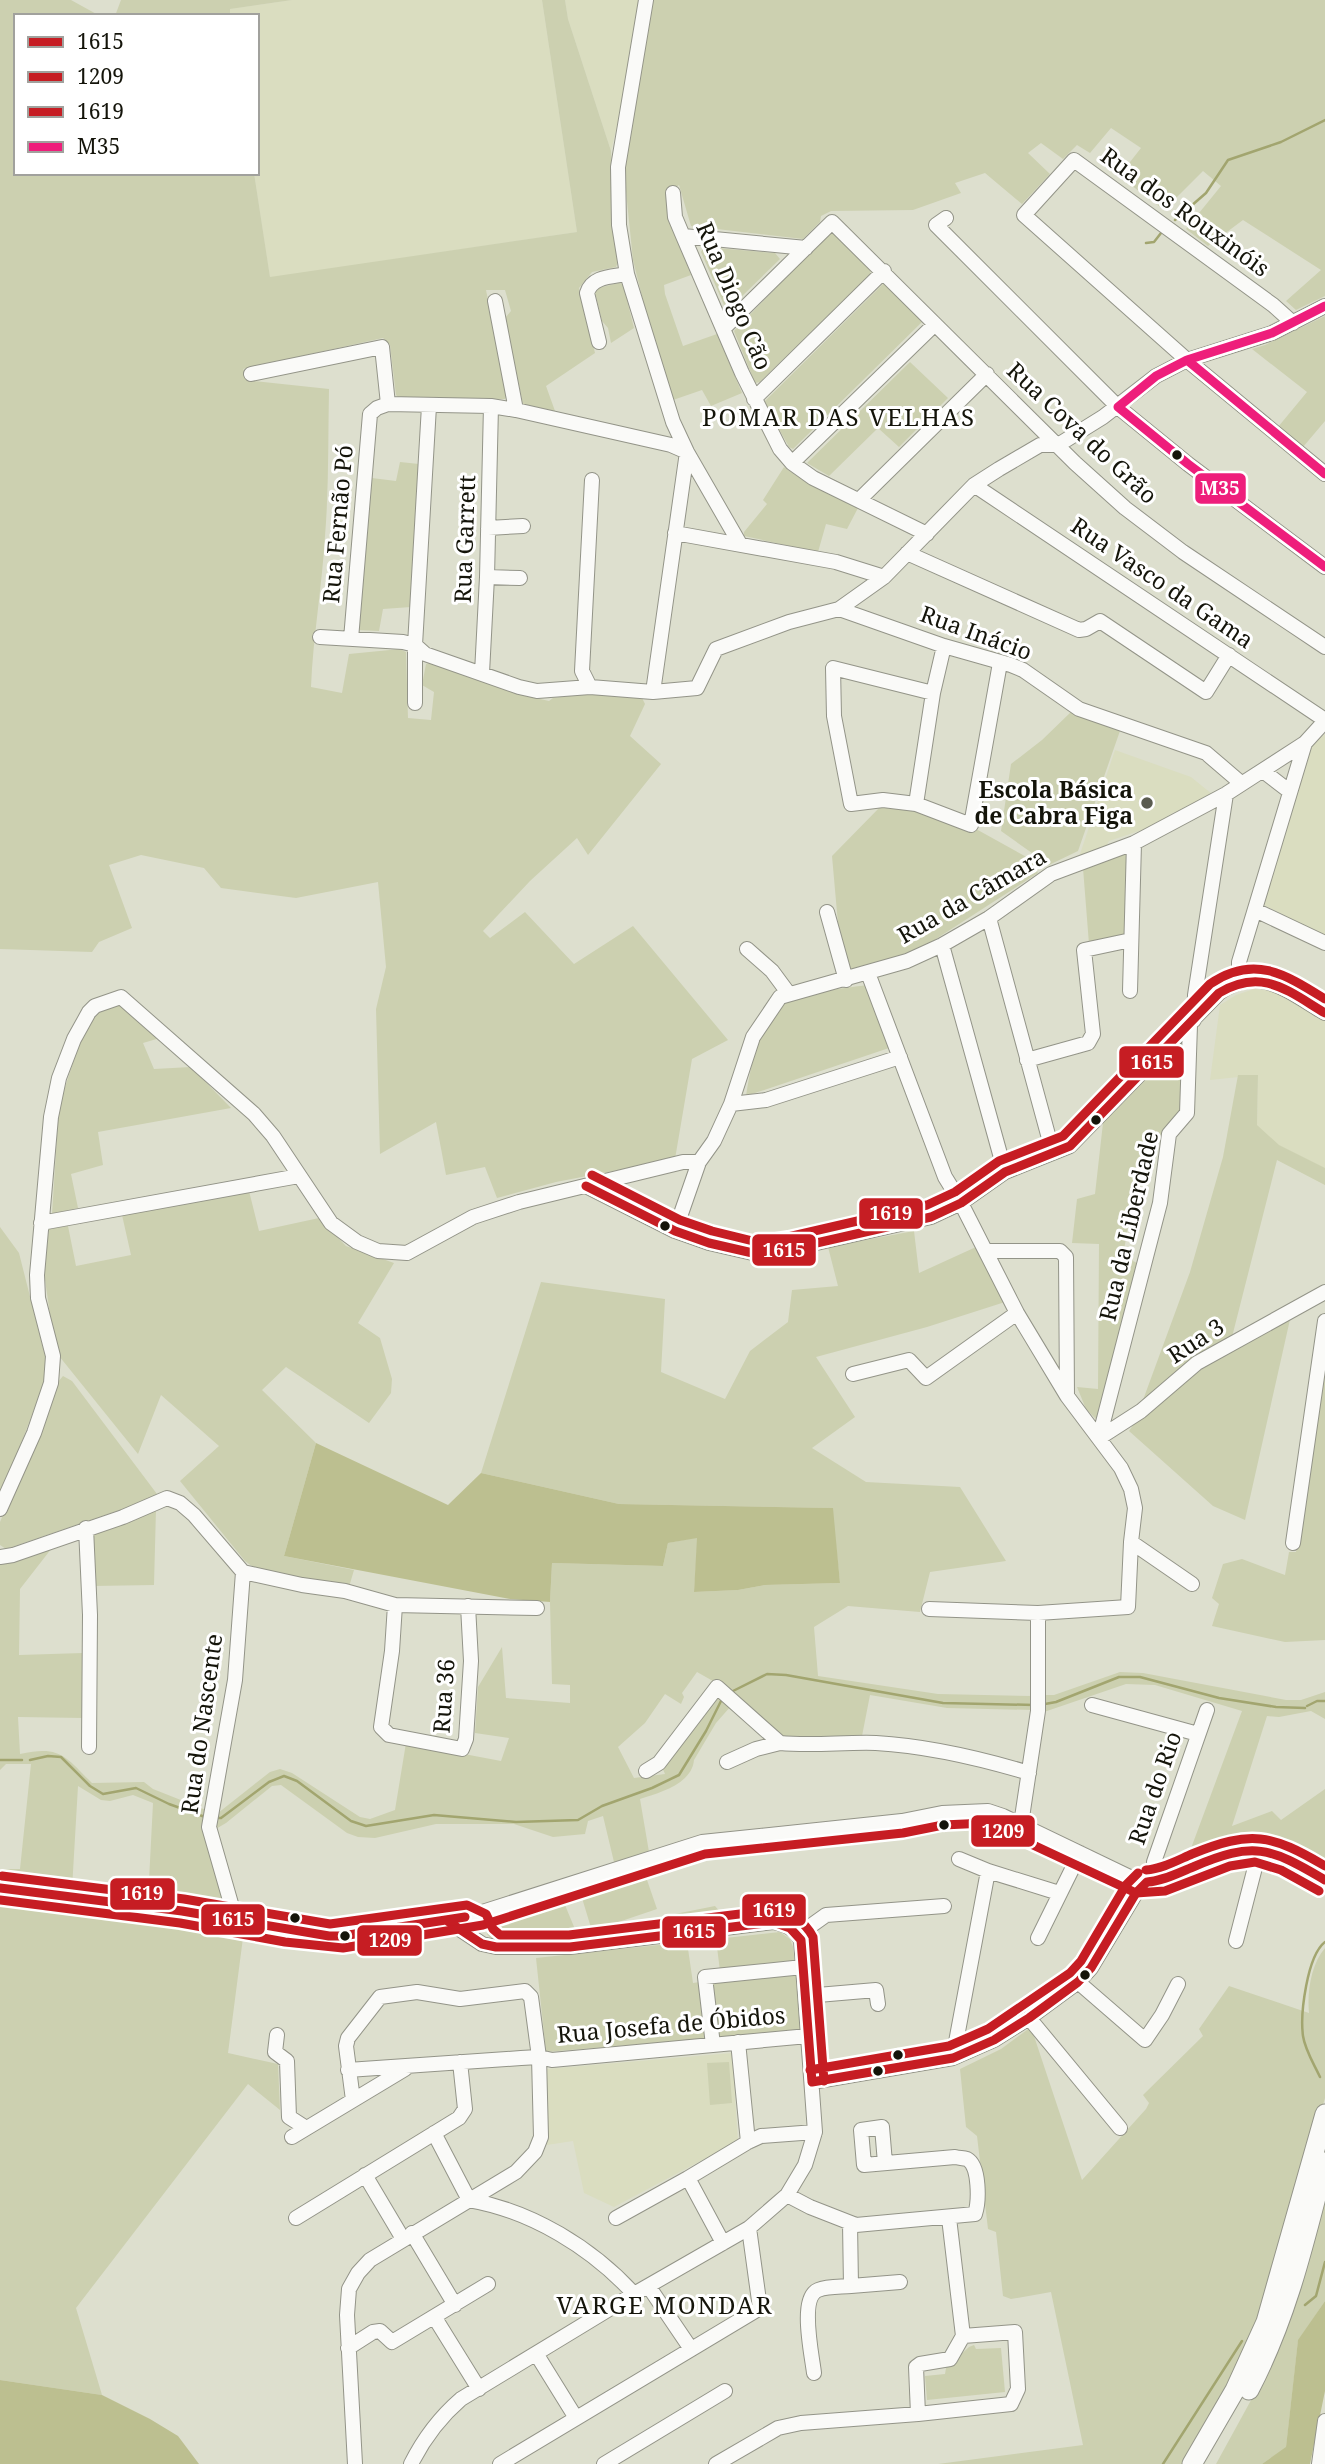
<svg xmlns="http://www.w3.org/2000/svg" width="1325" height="2464" font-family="'Noto Serif',serif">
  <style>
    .built { fill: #daddc0 }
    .green { fill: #ccd0b0 }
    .forest { fill: #bcbf90 }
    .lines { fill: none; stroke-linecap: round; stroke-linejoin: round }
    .stream { stroke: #a2a56f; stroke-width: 2.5 }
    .minor-casing { stroke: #939488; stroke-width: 16 }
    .major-casing { stroke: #939488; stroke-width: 21 }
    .minor { stroke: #fafaf8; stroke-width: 14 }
    .major { stroke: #fafaf8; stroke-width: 19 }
    .bus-1-casing { stroke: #fff; stroke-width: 14 }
    .bus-2-casing { stroke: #fff; stroke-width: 14 }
    .bus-3-casing { stroke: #fff; stroke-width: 14 }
    .bus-4-casing { stroke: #fff; stroke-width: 14 }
    .bus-1 { stroke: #c61d23; stroke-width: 9 }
    .bus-2 { stroke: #c61d23; stroke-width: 9 }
    .bus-3 { stroke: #c61d23; stroke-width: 9 }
    .bus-4 { stroke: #ee1e7b; stroke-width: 9 }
    .bus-dot { fill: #14140a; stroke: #fff; stroke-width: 2.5 }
    .poi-dot { fill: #5a5b4f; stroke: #fff; stroke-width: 2.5 }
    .labels { text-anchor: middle; stroke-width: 6; stroke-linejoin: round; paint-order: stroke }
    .street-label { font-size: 23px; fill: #14140a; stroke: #fff }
    .poi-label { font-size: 23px; font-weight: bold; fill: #14140a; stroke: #fff; text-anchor: end }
    .neighbourhood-label { font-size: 24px; letter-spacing: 2px; fill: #14140a; stroke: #fff }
    .line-badge { stroke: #fff; stroke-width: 2.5 }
    .badge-label { font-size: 19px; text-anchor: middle; font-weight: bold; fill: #fff }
  </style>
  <rect width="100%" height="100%" fill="#dddfce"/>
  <path class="built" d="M292 0H542L577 232 270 278 254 173H257V16H230L229 9Z
    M565 0H639L628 78 611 151 568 19Z
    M1325 734V936L1264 905 1310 747Z
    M1115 750 1191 777 1212 794 1179 815 1174 812 1151 827 1109 841 1106 847 1079 857Z
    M1254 989 1272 991 1325 1021V1185L1278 1160 1257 1125 1258 1075 1210 1080 1220 1005 1236 995Z
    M732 2053 738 2141 614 2207 584 2193 573 2141 547 2145 546 2069Z"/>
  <path class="green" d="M0 0H71L100 16H16V173H254L270 277 577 232 542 0H565L568 19 611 151 618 262 616 267 592 272 579 288 595 353 546 386 555 411 523 404 505 318 511 311 505 290H486L507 395 505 399 399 398 396 395 390 345 383 338 243 369 253 381 329 389C328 438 329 487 325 536 322 587 313 637 311 687L342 693 349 654 400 649 406 652 408 718 431 720 434 692 422 685 426 664 433 662 518 694 549 701 553 698 587 693 641 696 645 704 630 736 661 764 588 855 577 838 530 881 483 931 490 938 525 912 574 964 633 926 728 1040 692 1059 675 1159 556 1182 497 1198 485 1167 446 1175 436 1122 380 1154 376 1009 386 967 378 882 296 898 221 888 204 868 141 855 109 865 132 928 99 942 92 952 0 949Z
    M121 0H292L230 9V16H115Z
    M652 0H1325V296L1296 310 1286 301 1321 270 1243 220 1208 246 1186 229 1221 186 1203 171 1164 210 1119 176 1141 148 1111 128 1090 153 1077 145 1063 159 1041 143 1028 153 1050 174 1022 204 985 173 955 183 961 193 913 210 831 211 821 216 820 222 803 239 691 226 679 185 666 195 671 224 691 275 664 285 665 294 683 346 717 334 742 393 711 406 702 390 673 400 650 329 633 260 624 172Z
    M836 232 871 268 870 274 760 382 755 383 734 331 830 233Z
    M704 247 775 253 780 259 737 301 732 299 724 305 701 252Z
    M619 283 623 284 634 328 611 343 608 328 602 321 595 292 598 288Z
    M884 283 922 317V322L793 449 789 447 764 402Z
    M1325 316V421L1303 447 1278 427 1307 392 1252 349 1265 345Z
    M910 362 948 398 899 447 878 428 829 476 807 463Z
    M400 462 419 464 411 607 383 609 379 631 358 630 372 478 396 481Z
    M784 467 804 481 858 508 847 529 826 524 818 552 744 536V532L767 504 763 500Z
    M1072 711 1121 728 1078 851 1049 865 1001 831 1011 764 1042 740Z
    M879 808 919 809 976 829 1032 860 1038 873 908 957 850 975 840 946 832 856Z
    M1122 852 1131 856 1125 938 1089 944 1083 868Z
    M867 985 892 1047 746 1096C751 1063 760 1018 791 999 801 993 853 987 867 985Z
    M121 1004 160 1038 143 1043 154 1069 191 1067 231 1108 98 1132 103 1165 71 1174 78 1208 52 1214 59 1105 87 1021C96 1011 109 1006 121 1004Z
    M1185 1040 1182 1113 1140 1156 1123 1256 1139 1264 1098 1421 1086 1409 1077 1387 1098 1389 1099 1244 1072 1243 1077 1199 1095 1194 1103 1123Z
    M1238 1075H1258L1257 1125 1279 1145 1325 1168V1185L1277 1160 1232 1337 1195 1360 1143 1400 1190 1272 1223 1157Z
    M249 1191 259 1231 319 1218 346 1246 394 1263 358 1323 380 1338 392 1379 391 1393 369 1423 286 1367 262 1390 316 1443 284 1556 354 1570 349 1587C315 1582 272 1583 245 1561L180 1481 219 1446 161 1395 138 1454 55 1351 44 1272 49 1229 68 1226 76 1266 131 1255 122 1215Z
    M0 1227 19 1253 45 1356 47 1375 0 1499Z
    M914 1231 919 1273 976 1247 1005 1302 927 1327 816 1357 855 1417 812 1448 866 1482 960 1487 1006 1561 930 1572 920 1612 848 1606 814 1627 818 1676 938 1694 1032 1696 1033 1710 947 1708 870 1695 862 1736 790 1738 784 1737 727 1689 697 1672 682 1693 684 1697 681 1704 665 1694 645 1723 618 1747 634 1778 665 1774 662 1767 720 1696 731 1706 716 1723 694 1760C692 1784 659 1793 640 1799L649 1852 614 1862 603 1816 588 1821 585 1834 553 1837 514 1824H436L375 1838 358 1837 347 1833 281 1785 272 1786 226 1823 214 1830 218 1813 270 1772 280 1769 292 1773 360 1817 370 1819 395 1810 406 1743 501 1761 509 1738 475 1733 478 1687 502 1647 506 1698 570 1703V1685L552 1684 550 1602 552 1563 663 1566 668 1543 698 1537 694 1592 738 1590 765 1585 840 1583 832 1508 619 1504 481 1473 541 1282 665 1299 661 1372 725 1399 750 1351 788 1322 792 1290 838 1286 828 1247Z
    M1291 1315 1245 1520 1213 1506 1129 1431 1136 1421 1207 1364Z
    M1325 1364V1640L1285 1642 1212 1626 1219 1604 1212 1598 1223 1564 1242 1559 1285 1575 1289 1552H1296Z
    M63 1376 72 1381 157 1494 152 1499 6 1549 0 1545V1522L58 1382Z
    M156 1509 154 1585 93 1586V1533Z
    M55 1544 20 1589 19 1655 83 1653V1718L18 1717 20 1754C60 1745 65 1756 92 1783L144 1782 153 1789 206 1810 201 1827 214 1858 227 1905 222 1910 148 1900 153 1803 133 1795 110 1801 101 1800 78 1786 72 1889 0 1882V1869H20L31 1764H6L0 1770V1563Z
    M1120 1672 1143 1673 1286 1700H1301L1325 1692V1719L1311 1711 1279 1717 1267 1716 1232 1826 1272 1811 1281 1820 1325 1789V1874C1306 1864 1269 1841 1248 1841 1224 1841 1198 1860 1176 1870L1170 1866 1190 1851 1242 1711 1155 1685 1126 1684 1044 1712 1043 1695H1054Z
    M646 1877 657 1909 595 1930 715 1906 728 1921 578 1938 501 1942 491 1939 487 1934 488 1921 493 1915 560 1893 577 1934 592 1931 582 1898Z
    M0 1895 244 1930 228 2053 278 2064 280 2110 248 2084 76 2308 102 2395 0 2380Z
    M780 1932 790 1939 793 1947 802 2026 798 2031 546 2052 536 1958 687 1942 693 1983 721 1979 716 1939Z
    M1325 1948V2098L1251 2340 1183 2464H938L1083 2445 1051 2292 1011 2299 1003 2296 996 2232 988 2229 977 2136 966 2127 960 2069 1001 2049 1031 2027 1082 2180 1146 2109 1149 2103 1143 2095 1203 2036 1199 2029 1229 1986 1309 2013C1307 1992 1311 1964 1325 1948Z
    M729 2062 732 2103 710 2105 707 2063Z
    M1325 2195V2301L1298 2341 1286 2448 1262 2464H1216L1267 2371Z
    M974 2345 976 2349 1001 2348 1005 2392 927 2400 925 2376 945 2374 946 2368 969 2347Z"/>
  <path class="forest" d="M316 1443 448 1505 481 1473 619 1504 833 1508 840 1583 765 1585 738 1590 694 1592 697 1538 668 1543 663 1566 552 1563 550 1602 510 1599 284 1556Z
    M1325 2301V2391L1310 2464H1262L1286 2447 1298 2340Z
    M0 2380 102 2395 150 2419 178 2436 199 2464H0Z"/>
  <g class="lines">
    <path class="stream" d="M1175 220 1206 193 1228 160 1281 142 1325 120
      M1146 243 1154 242 1161 233
      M733 1691 767 1674 786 1675 943 1703 1034 1705
      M1045 1704 1056 1702 1119 1677H1140L1219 1698 1276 1707 1305 1708
      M1307 1706 1317 1701H1325
      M0 1760H22
      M30 1760 48 1756 61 1757 90 1786 103 1794 136 1788 169 1804 205 1817
      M215 1818H221L269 1782 284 1776 297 1781 351 1821 366 1826 434 1815 516 1822 578 1820 602 1806 652 1788 679 1775 706 1731 722 1699
      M1320 2077C1314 2064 1305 2050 1303 2036 1300 2014 1307 1956 1325 1942
      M1305 2305 1316 2296 1325 2262
      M1163 2464 1242 2341"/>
    <g class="minor-casing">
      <path id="minor" d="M646 0 618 167 619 225 627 274 673 422 687 452 740 544
        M673 193 675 217 683 236 742 373 780 449 792 463 813 478 927 534
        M946 218 936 225 1118 407 1188 464 1325 567
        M683 236 806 248
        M495 301 516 410
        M1293 323 1273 305 1074 160 1024 215 1187 360 1325 474
        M723 329 832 222 1075 463 1125 508 1183 552 1325 647
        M599 342 587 293C592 276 612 277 627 274
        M251 374 382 347 388 404
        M754 399 884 271
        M792 463 935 324
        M974 485 1325 720
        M859 500 987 374
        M488 528 523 526
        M675 533 836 562 884 577
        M907 553 1079 630 1086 629 1100 621 1206 692 1229 655
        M487 577 520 578
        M839 609 944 646 1011 665 1023 670 1079 709 1206 753 1241 783
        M320 637 403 642 415 645 425 654 519 687 537 691 590 687 653 692 697 688 716 649 789 622 839 609 884 577 974 485 999 469 1040 445H1058L1103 417 1156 376 1187 360 1272 333 1325 306
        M351 639 370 414 377 408 388 404 491 406 516 410 671 445 687 452
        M482 673 487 577 491 406
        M590 687 582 671 592 480
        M653 692 687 452
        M933 693 833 668 834 716 851 804 883 800 916 804 971 825 1000 663
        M415 703V645L429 406
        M1263 771 1289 791
        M916 804 933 693 944 646
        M1255 910 1325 943
        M827 912 846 980
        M989 918 1053 1153
        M942 945 1005 1172
        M747 949 772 971 789 994
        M868 973 945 1177 961 1203 1017 1313 1067 1396 1121 1468 1131 1489 1135 1508 1131 1542 1128 1607 1038 1613 929 1609
        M1239 981V962L1305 743
        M1130 991 1134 843
        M1194 1020 1195 995 1226 794
        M1027 1060 1088 1043 1093 1034 1084 950 1131 940
        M731 1104 766 1100 900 1057
        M586 1186 675 1231 709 1243 757 1254 790 1249 931 1217 961 1203 1005 1172 1070 1146 1219 993C1258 963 1290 993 1325 1013
        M41 1223 299 1176
        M675 1231 699 1162 714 1141 731 1104 753 1037 780 997 907 961 942 945 989 918 1051 874 1134 843 1226 794 1305 743 1325 721
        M986 1251H1060L1066 1257 1067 1395
        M853 1374 909 1360 926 1378 1017 1313
        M1099 1438 1160 1203 1169 1134 1187 1113 1190 1025
        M1099 1438 1141 1411 1197 1363 1325 1292
        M0 1509 34 1433 51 1383 53 1356 38 1298 37 1275 51 1117 59 1078 74 1039 89 1012 95 1006 121 997 254 1114 273 1136 331 1223 357 1242 378 1251 407 1253 473 1217 519 1202 683 1162H699
        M86 1528 90 1615 89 1747
        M1131 1542 1192 1584
        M1293 1543 1325 1321
        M0 1557 13 1555 123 1517 167 1498 180 1503 194 1515 243 1572 302 1585 345 1591 395 1605 537 1608
        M395 1605 392 1651 381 1727 389 1735 462 1749 466 1739 471 1661 468 1606
        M1092 1705 1198 1734
        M727 1762 756 1749 780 1743
        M646 1771 659 1763 717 1687 780 1743C812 1746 844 1742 876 1743 928 1746 979 1758 1029 1773
        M1021 1824 1038 1711V1613
        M959 1859 988 1871
        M1155 1882 1154 1862 1207 1710
        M0 1888 182 1911 287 1930 342 1936 479 1913 702 1842 902 1821 942 1813 988 1811 1003 1816 1138 1881C1156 1883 1168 1877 1184 1870 1253 1841 1261 1842 1325 1880
        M236 1921 209 1827 235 1680 243 1572
        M798 1935 826 1915 944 1906
        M1038 1938 1080 1853
        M1236 1941 1260 1848
        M1078 1982 1145 2040 1162 2015 1178 1984
        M806 1996 876 1990 878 2004
        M1029 2018 1120 2128
        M277 2035 275 2052 287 2061 289 2117 306 2128
        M738 2042 748 2142
        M713 2045 705 1977 803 1967
        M953 2058 988 1871 1059 1893
        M348 2070 521 2058 539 2057 552 2060 808 2036
        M812 2082 953 2058 994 2040 1029 2018 1078 1982 1091 1968 1136 1893 1147 1882
        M353 2100 346 2046 348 2038 380 1997 417 1992 460 1999 525 1991 531 1997 539 2057 541 2137 535 2152 516 2172 370 2260 358 2273 349 2289 347 2315 355 2464
        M434 2133 469 2200C532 2211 592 2248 634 2294
        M292 2137 405 2069
        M365 2175 403 2239
        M688 2178 723 2243
        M787 2195 810 2207 856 2225 975 2214C979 2202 980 2166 967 2159 963 2158 959 2158 955 2157L864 2165 861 2130 882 2127 885 2163
        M296 2218 459 2118 465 2109 460 2062
        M616 2218 688 2178 748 2142 761 2136 815 2132
        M412 2233 455 2305
        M851 2286 900 2282
        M649 2287 691 2349
        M435 2318 479 2389
        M348 2348 373 2332 380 2331 392 2342 488 2284
        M537 2355 576 2418
        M814 2373C812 2355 799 2298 818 2290 828 2286 841 2287 851 2286L850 2223
        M918 2414 916 2367 920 2364 950 2359 963 2336
        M411 2464C424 2438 439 2418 461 2399L634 2294 749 2228 787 2195 805 2165 815 2132 801 1940C794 1928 787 1925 773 1922L570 1947H496L482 1944 446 1920
        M500 2464 760 2308 749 2228
        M604 2464 725 2391
        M716 2464 778 2428 801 2423 918 2414 1011 2404 1018 2389 1015 2332 963 2336 949 2218
        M1319 2464 1325 2421"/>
    </g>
    <g class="major-casing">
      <path id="major" d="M1249 2390C1287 2318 1305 2240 1325 2162
        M1192 2464 1235 2390 1266 2322 1325 2114"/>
    </g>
    <use href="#minor" class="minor"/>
    <use href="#major" class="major"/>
    <g class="bus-1-casing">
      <path id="bus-1" d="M586 1186 675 1231 709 1243 757 1254 790 1249 931 1217 961 1203 1005 1172 1070 1146 1219 993C1262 967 1288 991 1325 1013
        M1147 1882C1163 1881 1178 1873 1193 1867 1254 1841 1269 1847 1325 1880
        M0 1888 182 1911 329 1936H342L465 1917
        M446 1920 482 1944 496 1947H570L773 1922 790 1928 801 1940 812 2082
        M812 2082 953 2058 994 2040 1029 2018 1078 1982 1091 1968 1136 1893 1147 1882"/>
    </g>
    <g class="bus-2-casing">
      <path id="bus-2" d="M0 1900 180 1923 285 1942 343 1948 483 1925 705 1854 903 1833 943 1825 986 1823 1136 1893 1165 1891 1230 1866 1255 1862 1281 1870 1319 1891"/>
    </g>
    <g class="bus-3-casing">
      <path id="bus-3" d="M592 1175 680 1220 712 1231 757 1242 788 1237 927 1205 955 1192 999 1161 1063 1136 1210 984C1254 954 1285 974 1325 999
        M1146 1870C1162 1869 1178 1860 1192 1854 1251 1830 1271 1834 1325 1866
        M2 1876 184 1899 330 1924 467 1905 486 1914 493 1929 500 1935H569L772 1910C790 1912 804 1920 813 1937L824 2081
        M810 2070 949 2046 988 2029 1070 1973 1081 1961 1126 1885 1138 1873"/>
    </g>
    <g class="bus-4-casing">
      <path id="bus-4" d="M1187 360 1325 474
        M1118 407 1188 464 1325 567
        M1118 407 1156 376 1187 360 1272 333 1325 306"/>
    </g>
    <use href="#bus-1" class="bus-1"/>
    <use href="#bus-2" class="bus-2"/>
    <use href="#bus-3" class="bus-3"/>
    <use href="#bus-4" class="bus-4"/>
  </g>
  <g class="bus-dot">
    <circle cx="1177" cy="455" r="6"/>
    <circle cx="1096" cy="1120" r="6"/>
    <circle cx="665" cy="1226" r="6"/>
    <circle cx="944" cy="1825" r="6"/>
    <circle cx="295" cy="1918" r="6"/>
    <circle cx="345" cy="1936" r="6"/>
    <circle cx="1085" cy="1975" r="6"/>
    <circle cx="898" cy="2055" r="6"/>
    <circle cx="878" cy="2071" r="6"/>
  </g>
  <circle class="poi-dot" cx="1147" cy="803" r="7"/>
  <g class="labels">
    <g class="street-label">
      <text transform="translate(1185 212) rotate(36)" y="8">Rua dos Rouxinóis</text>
      <text transform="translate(734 296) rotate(67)" y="8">Rua Diogo Cão</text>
      <text transform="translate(1082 433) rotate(43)" y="8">Rua Cova do Grão</text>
      <text transform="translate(338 524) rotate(-85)" y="8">Rua Fernão Pó</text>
      <text transform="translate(465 539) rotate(-88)" y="8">Rua Garrett</text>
      <text transform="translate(1162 583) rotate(34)" y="8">Rua Vasco da Gama</text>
      <text transform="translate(976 633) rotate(20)" y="8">Rua Inácio</text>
      <text transform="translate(972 896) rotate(-30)" y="8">Rua da Câmara</text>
      <text transform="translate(1129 1226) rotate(-77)" y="8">Rua da Liberdade</text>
      <text transform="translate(1196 1341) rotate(-33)" y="8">Rua 3</text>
      <text transform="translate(444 1696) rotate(-86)" y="8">Rua 36</text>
      <text transform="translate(202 1724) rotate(-82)" y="8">Rua do Nascente</text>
      <text transform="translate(1155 1788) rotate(-71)" y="8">Rua do Rio</text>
      <text transform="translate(671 2025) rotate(-5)" y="8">Rua Josefa de Óbidos</text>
    </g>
    <g class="poi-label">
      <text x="1133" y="798">Escola Básica<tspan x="1133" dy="26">de Cabra Figa</tspan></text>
    </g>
    <g class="neighbourhood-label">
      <text x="839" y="426">POMAR DAS VELHAS</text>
      <text x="665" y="2314">VARGE MONDAR</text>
    </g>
  </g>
  <g class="line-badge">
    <rect x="1194" y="472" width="53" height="33" rx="7" fill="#ee1e7b"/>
    <rect x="1118" y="1045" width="67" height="34" rx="7" fill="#c61d23"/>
    <rect x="858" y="1197" width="66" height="33" rx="7" fill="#c61d23"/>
    <rect x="751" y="1233" width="66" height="34" rx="7" fill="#c61d23"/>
    <rect x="970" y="1814" width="66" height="34" rx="7" fill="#c61d23"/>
    <rect x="109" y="1877" width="67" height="34" rx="7" fill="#c61d23"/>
    <rect x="741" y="1893" width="66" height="34" rx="7" fill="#c61d23"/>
    <rect x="200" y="1903" width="66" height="33" rx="7" fill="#c61d23"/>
    <rect x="661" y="1915" width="66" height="34" rx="7" fill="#c61d23"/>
    <rect x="356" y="1924" width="67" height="33" rx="7" fill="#c61d23"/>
  </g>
  <g class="badge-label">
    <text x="1220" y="495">M35</text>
    <text x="1152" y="1069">1615</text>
    <text x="891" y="1220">1619</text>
    <text x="784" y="1257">1615</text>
    <text x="1003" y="1838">1209</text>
    <text x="142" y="1900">1619</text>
    <text x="774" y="1917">1619</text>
    <text x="233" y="1926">1615</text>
    <text x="694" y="1938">1615</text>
    <text x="390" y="1947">1209</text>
  </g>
  <rect x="14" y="14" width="245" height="161" fill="#ffffff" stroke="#a1a19d" stroke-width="2"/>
  <rect x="28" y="37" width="35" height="10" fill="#c61d23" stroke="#a1a19d" stroke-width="2"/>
  <text x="77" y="49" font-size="21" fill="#14140a">1615</text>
  <rect x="28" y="72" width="35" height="10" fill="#c61d23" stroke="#a1a19d" stroke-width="2"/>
  <text x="77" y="84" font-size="21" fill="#14140a">1209</text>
  <rect x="28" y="107" width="35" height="10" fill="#c61d23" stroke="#a1a19d" stroke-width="2"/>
  <text x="77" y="119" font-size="21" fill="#14140a">1619</text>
  <rect x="28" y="142" width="35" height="10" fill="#ee1e7b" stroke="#a1a19d" stroke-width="2"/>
  <text x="77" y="154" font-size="21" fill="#14140a">M35</text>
</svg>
